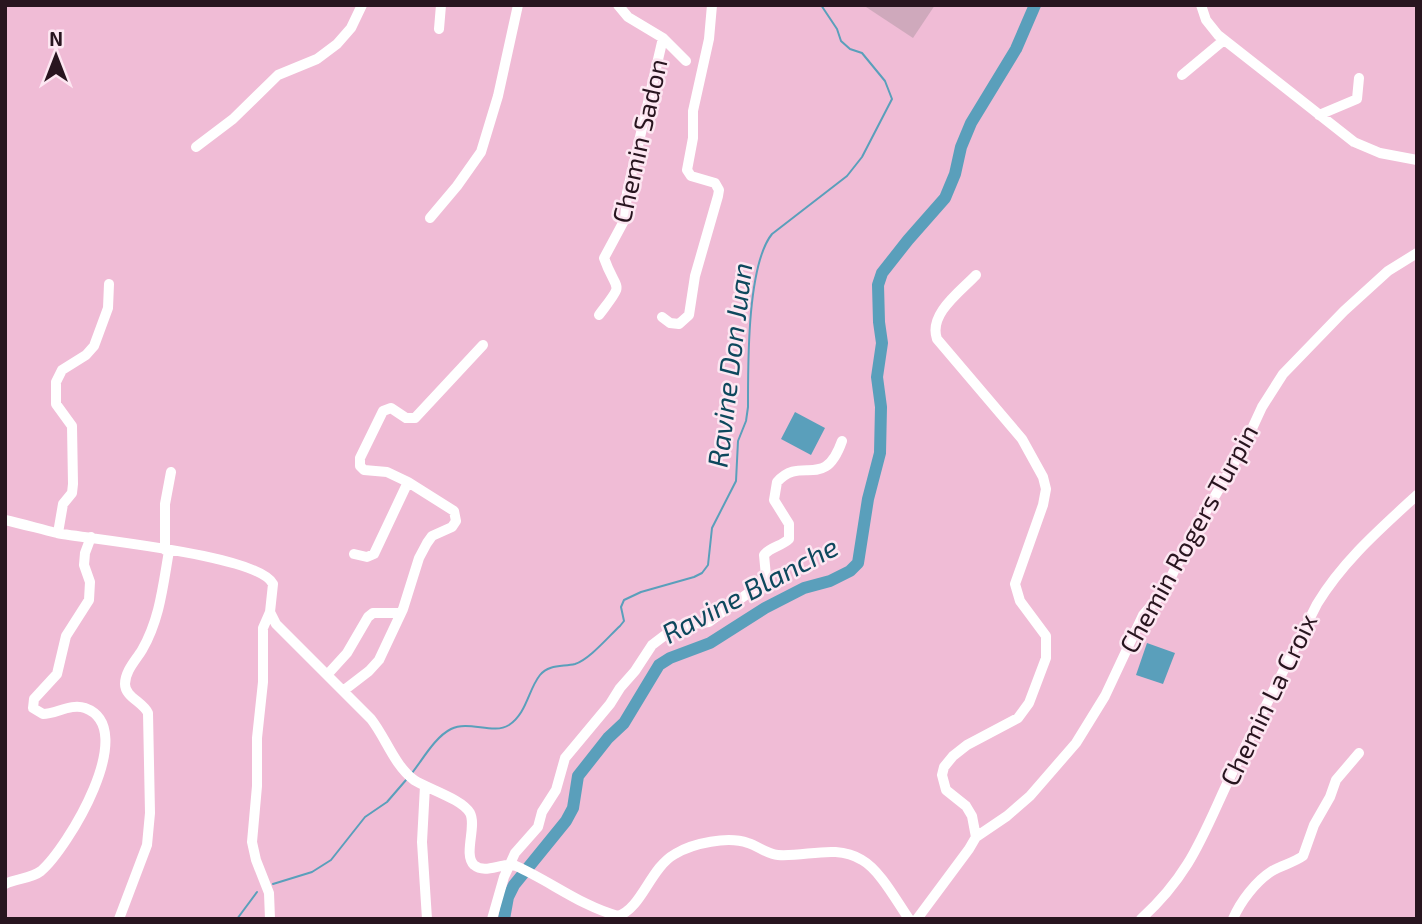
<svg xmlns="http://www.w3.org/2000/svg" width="1422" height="924" font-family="'Exo 2',sans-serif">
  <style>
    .green { fill: #cfa9bc }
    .water { fill: #5a9fbb }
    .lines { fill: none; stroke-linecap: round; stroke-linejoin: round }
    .stream { stroke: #5a9fbb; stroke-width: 2 }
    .river { stroke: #5a9fbb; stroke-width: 12 }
    .minor { stroke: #fff; stroke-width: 10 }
    .labels { text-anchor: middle; stroke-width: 5; stroke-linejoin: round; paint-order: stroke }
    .street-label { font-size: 26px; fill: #28151f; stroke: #fde7f2 }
    .water-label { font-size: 28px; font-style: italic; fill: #0d485d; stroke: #fde7f2 }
  </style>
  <rect width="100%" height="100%" fill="#f0bcd6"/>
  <path class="green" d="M863 5H935L913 38Z"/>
  <path class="water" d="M795 412 825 428 811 455 781 439Z
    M1147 643 1175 653 1163 684 1136 675Z"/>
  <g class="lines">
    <path class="stream" d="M412 773C423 759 435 737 451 729 469 720 493 735 509 725 527 713 528 690 540 675 549 664 563 667 575 664 589 660 609 636 620 626L624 621 621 607 624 600 641 592 694 577 702 573 708 565 712 528 736 481 738 441 746 421 748 407C748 365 747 265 772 234L847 176 862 157 892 99 885 81 862 53 850 49 841 41 837 29 821 5
      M273 884 312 872 331 860 365 817 387 802 406 780
      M237 919 257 892"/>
    <path class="river" d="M504 919 508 897 514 885 566 821 573 808 578 776 608 738 624 723 659 665 670 658 710 643 765 608 804 588 830 581 850 571 858 563 868 499 880 453 881 407 877 377 882 343 879 322 878 285 882 273 908 240 945 198 955 174 961 147 971 123 1016 49 1035 5"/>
    <path class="minor" d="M618 5 628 17 663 38 686 61
      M1201 5 1206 20 1218 35 1354 142 1380 153 1417 160
      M439 29 441 5
      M1182 75 1224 40
      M1319 115 1357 99 1359 78
      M196 147 233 119 278 75 317 59 337 44 351 28 362 5
      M430 218 457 186 481 152 498 96 518 5
      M599 315C626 279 617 295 604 258L625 219 627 193 663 38
      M662 317 670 323 679 324 689 315 695 276 718 196 719 190 715 183 691 176 687 170 693 138V111L709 39 712 5
      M5 520C23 524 40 529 57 533 94 540 259 555 273 584L270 612 276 624 371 719C386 738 394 765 414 780 428 789 462 799 470 813 477 826 463 855 474 865 486 875 503 861 516 866 550 881 581 906 618 916 642 908 650 868 675 854 693 843 728 836 748 843 758 846 767 854 778 855 807 857 836 844 862 860 880 870 897 902 909 919
      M58 533 63 504 72 493 73 484 72 426 56 404V382L62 370 86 355 94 346 108 308 109 284
      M165 550V504L171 472
      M354 554 367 557 374 554 408 482
      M270 612 263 628V682L257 738V786L252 842 256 860 269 893 270 919
      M327 675 347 653 368 617 373 613H400
      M343 691 369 671 379 660 403 609 419 558 427 543 432 536 452 527 456 521 454 511 408 482 387 472 364 470 360 466V458L383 411 391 408 406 418H415L483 345
      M425 786 422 842 427 919
      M976 837 1007 816 1030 796 1076 743 1105 696 1143 615 1164 591 1190 539 1244 446 1262 407 1283 374 1344 311 1388 271 1417 253
      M5 884C16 878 31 879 41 871 67 849 141 728 85 708 71 703 56 714 43 714L33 708 34 699 57 674 66 636 89 600 90 582 84 565 85 553 91 537
      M119 919 147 845 150 813 148 713C143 702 125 697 125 684 125 671 136 660 142 650 160 619 163 585 169 551
      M492 919 504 877 515 853 538 827 542 812 556 790 565 758 610 704 620 688 635 671 652 645 677 626 709 622 762 583 766 576 764 555C770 547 782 546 789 539V524L774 500 777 482C802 454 824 492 842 441
      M917 919 969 849 976 837 972 816 966 806 946 790 942 775 944 767 953 756 967 745 1018 718 1029 703 1046 658V636L1020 601 1015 584 1043 505 1046 489 1043 477 1022 439 937 339C928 314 961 291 976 275
      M1141 919C1193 872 1204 831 1233 771 1261 716 1289 660 1317 604 1343 561 1380 529 1417 495
      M1233 919C1240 902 1256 881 1272 871 1282 865 1293 863 1303 856L1314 825 1330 797 1336 780 1359 753"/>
  </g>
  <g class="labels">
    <g class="street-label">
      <text transform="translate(640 141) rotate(-77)" y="9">Chemin Sadon</text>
      <text transform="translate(1189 539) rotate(-61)" y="9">Chemin Rogers Turpin</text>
      <text transform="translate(1269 700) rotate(-64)" y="9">Chemin La Croix</text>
    </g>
    <g class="water-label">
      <text transform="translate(730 365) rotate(-83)" y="10">Ravine Don Juan</text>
      <text transform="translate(750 590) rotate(-28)" y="10">Ravine Blanche</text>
    </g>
  </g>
  <rect width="1422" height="924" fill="none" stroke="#28151f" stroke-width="14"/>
  <g transform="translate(56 56)" stroke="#fde7f2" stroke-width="5" paint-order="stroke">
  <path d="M0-5L12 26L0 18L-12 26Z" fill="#28151f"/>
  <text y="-10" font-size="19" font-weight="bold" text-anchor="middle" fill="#28151f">N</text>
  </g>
</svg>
